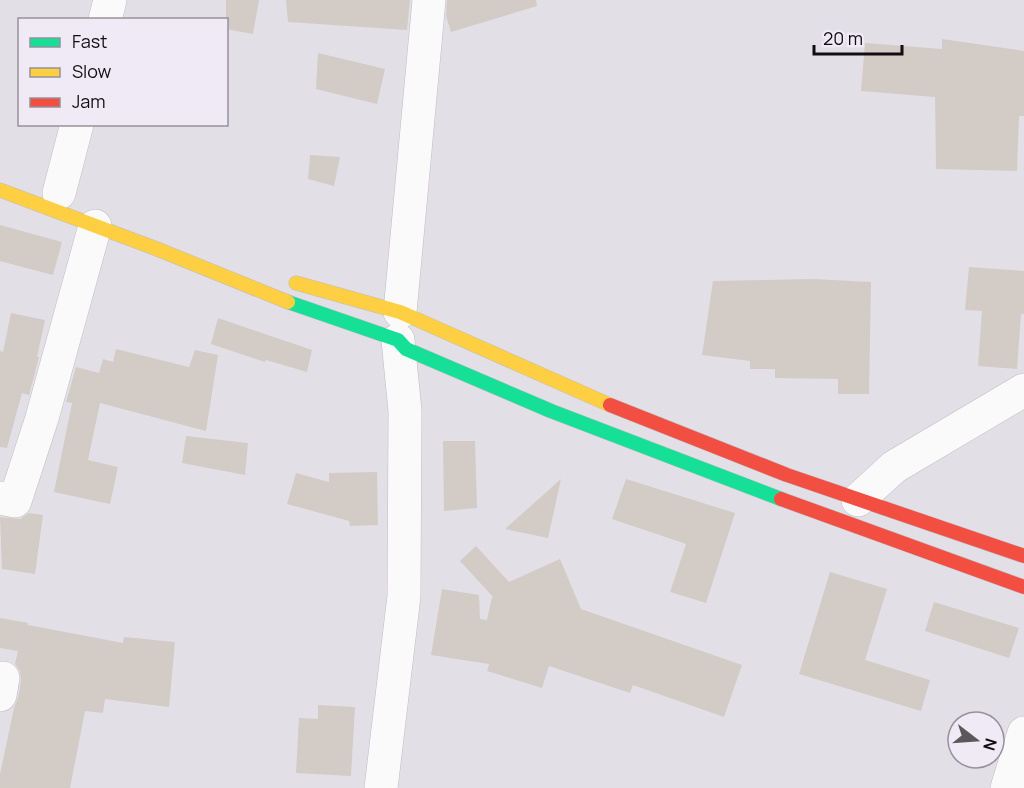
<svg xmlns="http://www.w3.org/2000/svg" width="1024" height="788" font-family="Manrope,sans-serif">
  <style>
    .building { fill: #d3cbc6 }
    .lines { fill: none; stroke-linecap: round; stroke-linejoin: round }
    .street-casing { stroke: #bebcc1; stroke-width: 34 }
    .fast-casing { stroke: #bebcc1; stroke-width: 15 }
    .slow-casing { stroke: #bebcc1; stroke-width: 15 }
    .jam-casing { stroke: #bebcc1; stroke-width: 15 }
    .street { stroke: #fbfafb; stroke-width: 33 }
    .fast { stroke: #16e098; stroke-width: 14 }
    .slow { stroke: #ffcf43; stroke-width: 14 }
    .jam { stroke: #f24e42; stroke-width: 14 }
  </style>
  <rect width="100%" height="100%" fill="#e2e0e6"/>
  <path class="building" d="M226 0H259L253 34 226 29Z
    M286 0H410L407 30 288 22Z
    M447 0H536L537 6 451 32 446 16Z
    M942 39 1024 51V116H1019L1017 171 936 169 935 97 861 91 865 43 942 49Z
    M318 53 385 69 377 104 316 89Z
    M310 155 340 157 334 186 308 179Z
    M0 225 62 242 53 275 0 261Z
    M969 267 1024 271V314H1021L1017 369 978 366 982 311 965 310Z
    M814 279 871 282 869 394H838V379L775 378V369H750V361L702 355 713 281Z
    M11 313 45 320 37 357H39L29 395 22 393 7 448 0 447V351L3 352Z
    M218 318 312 350 307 372 266 360 265 362 211 344Z
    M116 349 189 367 195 350 218 355 206 431 100 403 88 460 118 467 110 504 54 492 72 403 66 402 76 367 99 373 103 359 113 362Z
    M186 436 248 443 245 475 182 463Z
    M443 441H475L477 508 444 511Z
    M377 472 378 525 350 526 349 521 287 504 296 473 329 482V473Z
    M561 479 548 538 505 529Z
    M626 479 735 513 706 603 670 592 686 544 612 519Z
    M29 513 43 515 35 574 2 569 0 517 20 519Z
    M476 546 509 582 560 559 581 609 742 665 724 717 633 685 630 693 549 666 542 688 487 671 489 664 431 655 442 589 479 595 480 619 487 620 492 597 494 598 460 561Z
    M830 572 887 589 865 660 930 680 921 711 799 674Z
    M934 602 1019 628 1009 658 925 631Z
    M0 618 28 623V625L123 643 124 637 175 642 169 707 105 699 103 713 85 711 70 788H0V774L14 708 18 698 21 681 20 671 15 664 18 651 0 648Z
    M318 705 355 707 351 776 296 773 299 718 318 719Z"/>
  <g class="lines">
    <g class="street-casing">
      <path id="street" d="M105 20 110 0
        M59 193 77 124
        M400 312 429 0
        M0 498 15 501 42 418 95 226
        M858 500 894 467 1024 390
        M0 695 3 678
        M381 788 404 596 405 411 398 340
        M1007 788 1024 733"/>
    </g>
    <g class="fast-casing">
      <path id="fast" d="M288 302 398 340 406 349 551 411 781 499"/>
    </g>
    <g class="slow-casing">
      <path id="slow" d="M0 190 157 249 288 302
        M296 283 400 312 610 405"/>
    </g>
    <g class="jam-casing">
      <path id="jam" d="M610 405 787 475 1024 556
        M781 499 1024 587"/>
    </g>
    <use href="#street" class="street"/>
    <use href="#fast" class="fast"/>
    <use href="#slow" class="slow"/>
    <use href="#jam" class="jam"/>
  </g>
  <rect x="18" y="18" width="210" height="108" fill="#efeaf6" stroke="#96929b" stroke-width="1.5"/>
  <rect x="30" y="38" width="30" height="9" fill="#16e098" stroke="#96929b" stroke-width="1.5"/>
  <text x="72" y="48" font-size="18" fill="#100e12">Fast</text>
  <rect x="30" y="68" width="30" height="9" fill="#ffcf43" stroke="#96929b" stroke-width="1.5"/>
  <text x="72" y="78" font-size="18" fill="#100e12">Slow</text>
  <rect x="30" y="98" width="30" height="9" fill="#f24e42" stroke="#96929b" stroke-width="1.5"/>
  <text x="72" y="108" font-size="18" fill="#100e12">Jam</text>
  <g transform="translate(976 740) rotate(107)"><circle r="28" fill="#efeaf6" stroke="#96929b" stroke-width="1.5"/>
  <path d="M0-4.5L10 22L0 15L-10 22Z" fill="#5a585c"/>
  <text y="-9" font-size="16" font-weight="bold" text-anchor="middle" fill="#100e12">N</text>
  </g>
  <path d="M814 45v9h88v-9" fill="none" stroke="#100e12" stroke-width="3"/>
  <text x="823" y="45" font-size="18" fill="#100e12" stroke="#efeaf6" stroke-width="4.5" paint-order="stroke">20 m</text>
</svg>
